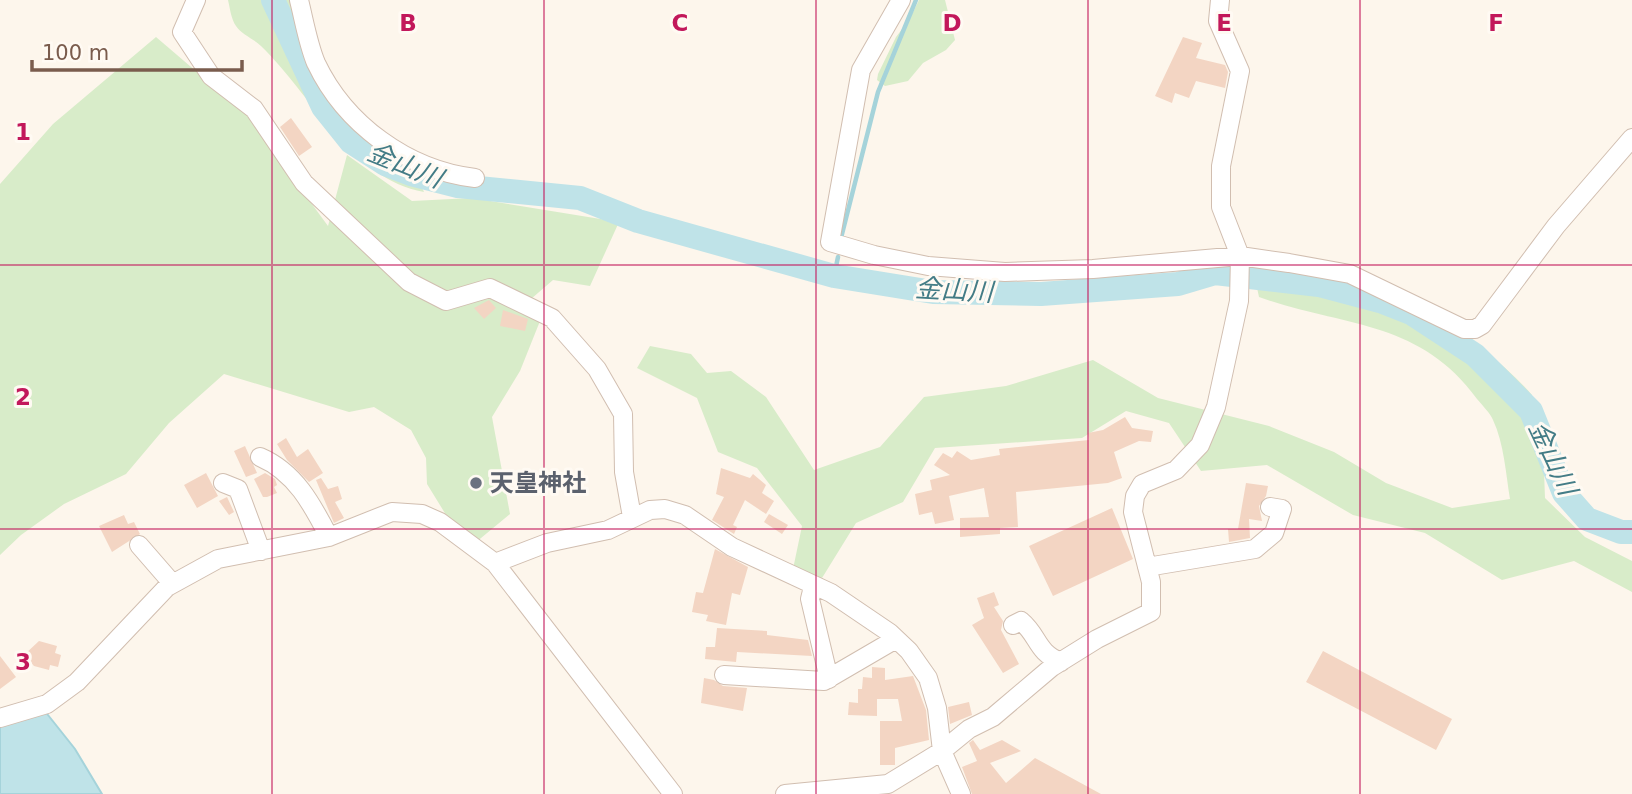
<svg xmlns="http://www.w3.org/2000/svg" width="1632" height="794" font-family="'DejaVu Sans','Noto Sans JP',sans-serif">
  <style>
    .green { fill: #d8ecc9 }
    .water { fill: #bfe3e8; stroke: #a5d3da; stroke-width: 2 }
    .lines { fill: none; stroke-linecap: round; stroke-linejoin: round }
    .stream { stroke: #a5d3da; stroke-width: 4.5 }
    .river { stroke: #bfe3e8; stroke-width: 24 }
    .building { fill: #f3d5c3 }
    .minor-casing { stroke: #d1beb0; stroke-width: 20 }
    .minor { stroke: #fff; stroke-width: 18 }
    .grid { fill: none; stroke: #c2185b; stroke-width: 2; stroke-opacity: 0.55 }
    .worship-dot { fill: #6b7280; stroke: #fffaf3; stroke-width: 2.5 }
    .labels { text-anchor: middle; stroke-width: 6; stroke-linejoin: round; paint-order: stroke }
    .worship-label { font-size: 24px; font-weight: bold; fill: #5b616d; stroke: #fffaf3; text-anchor: start }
    .water-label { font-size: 26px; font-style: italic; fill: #437c86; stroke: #fffaf3 }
    .grid-label { font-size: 23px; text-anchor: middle; font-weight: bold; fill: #c2185b; stroke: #fffaf3; stroke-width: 6; stroke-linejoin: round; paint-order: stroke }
  </style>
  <rect width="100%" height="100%" fill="#fdf6ec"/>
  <path class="green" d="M228 0H293C306 36 319 96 344 124 369 151 410 155 424 192 351 179 310 93 261 46 254 39 241 34 236 26 231 19 230 8 228 0Z
    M919 0H945L955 40 946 50 923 63 908 81 885 86 877 80 878 74 896 37 909 20Z
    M156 37 246 114 328 226 347 155 412 201 472 198 619 222 590 286 553 280 531 299 544 311 520 371 492 417 510 514 475 543 451 523 427 484 426 458 411 430 374 407 349 412 224 374 169 423 126 474 64 504 21 535 0 555V184L53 124Z
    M1253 269C1274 271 1297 271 1317 276 1397 293 1478 333 1532 395L1531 433 1544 471 1545 498 1585 537 1632 561V592L1574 561 1502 580 1425 533 1353 515 1267 465 1201 471 1169 423 1126 411 1082 438 935 448 903 502 856 523 822 578 793 569 802 526 757 468 718 452 697 398 637 368 650 346 691 354 707 373 731 371 766 397 814 470 880 447 924 397 1006 386 1093 360 1158 398 1269 426 1334 452 1386 483 1452 508 1510 499C1506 475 1504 443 1493 420 1490 413 1482 405 1477 399 1419 319 1342 327 1259 297Z"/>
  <path class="water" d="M44 710 75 749 102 794H0V726Z"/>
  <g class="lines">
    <path class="stream" d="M841 238 878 92 916 0
      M834 276 838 257"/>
    <path class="river" d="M273 0 323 107 351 142 385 164 411 174 458 186 580 198 638 221 834 276 933 292 1041 294 1178 284 1215 273 1319 285 1383 302 1411 313 1475 355 1531 411 1564 493 1587 519 1621 532H1632"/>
  </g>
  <path class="building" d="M1183 37 1202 43 1196 58 1225 65 1228 72 1225 88 1196 81 1189 98 1175 93 1172 103 1155 96Z
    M291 118 312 147 299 156 280 127Z
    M489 300 496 308 484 319 474 308Z
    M503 310 528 319 525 331 500 326Z
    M1125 417 1132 428 1153 431 1151 442 1139 441 1114 452 1122 478 1108 483 1016 492 1018 527 1000 528V534L960 537V518L989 517 984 488 949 496 954 520 935 524 932 512 919 515 915 494 932 490 930 480 950 475 934 465 943 453 952 458 957 451 971 460 1000 455 999 449 1089 440 1088 433 1103 430Z
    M286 438 297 457 308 449 323 473 309 482 287 460 277 444Z
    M245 446 257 473 246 477 234 451Z
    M721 468 750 478 753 474 766 485 762 493 774 501 766 514 745 500 733 525 737 527 734 534 712 520 724 497 716 494Z
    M206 473 218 496 197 508 184 485Z
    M265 473 275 479 277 485 274 487 277 493 267 497H263L254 479Z
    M321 478 328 489 338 486 342 499 335 502 344 518 334 523 316 480Z
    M1246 483 1268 486 1266 496 1259 506 1262 521 1249 519 1250 538 1229 542 1228 529H1238Z
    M227 497 234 512 229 515 219 501Z
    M1112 508 1133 559 1053 596 1029 546Z
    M769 514 788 525 782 534 764 522Z
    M124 515 128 524 134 522 140 534 112 552 99 526Z
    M715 549 748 567 740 595 732 593 726 625 706 621 708 615 692 612 696 592 703 593Z
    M994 592 999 605 994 607 1003 621 1001 630 1019 664 1003 673 972 625 984 618 977 598Z
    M717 628 767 631V635L808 640 812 656 737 652 736 662 705 659 706 647H715Z
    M39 641 57 646 55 653 61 655 58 667 50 665 49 670 34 666 24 655Z
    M1323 651 1452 719 1436 750 1306 682Z
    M0 656 16 677 0 689Z
    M872 667 885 668V680L913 676 926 710 929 740 895 748V765H880V721H902L898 699H877V716L848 715 849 702 858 703V689H862L863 677 872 678Z
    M704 678 714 680 723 686 747 688 743 711 701 703Z
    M969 702 972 715 950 724 948 707Z
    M973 740 980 750 1002 740 1021 751 990 763 1006 783 1035 758 1101 794H972L962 767 977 761 969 743Z"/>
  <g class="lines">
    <g class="minor-casing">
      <path id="minor" d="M196 0 182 32 211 76 254 109 304 183 409 282 446 301 490 288 552 318 597 369 623 414 624 472 632 517
        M299 0C304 20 308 44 316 63 345 124 407 170 475 178
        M901 0 861 70 830 242 874 255 928 266 1005 272 1093 269 1240 256 1289 263 1350 274 1464 329H1475L1482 325 1556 226 1632 138
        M260 457C295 472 312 504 329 537
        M223 483 238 489 261 551
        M139 545 172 583
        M495 563 547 543 608 530 650 510 665 509 685 515 732 547 831 593 890 633 909 651 928 678 937 708 942 751 961 794
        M1147 567 1255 549 1274 533 1282 509 1270 507
        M813 587 810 599 829 679
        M1013 625 1021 621C1039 636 1036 652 1061 662
        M724 675 824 681 896 639
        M0 718 47 704 77 682 167 587 218 559 329 537 392 512 422 514 440 522 495 563 673 794
        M785 794 888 784 942 751 969 729 993 717 1052 667 1097 639 1151 612V582L1133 512 1135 496 1142 484 1176 470 1200 445 1216 407 1239 301 1240 256 1221 207V166L1240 71 1218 21 1220 0"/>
    </g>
    <use href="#minor" class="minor"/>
  </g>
  <path class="grid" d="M272 0V794M544 0V794M816 0V794M1088 0V794M1360 0V794M0 265H1632M0 529H1632"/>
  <circle class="worship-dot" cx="476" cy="483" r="7"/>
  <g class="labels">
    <g class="worship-label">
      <text x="490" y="491">天皇神社</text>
    </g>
    <g class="water-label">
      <text transform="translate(405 165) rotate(22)" y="9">金山川</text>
      <text transform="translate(954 290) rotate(3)" y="9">金山川</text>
      <text transform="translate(1553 458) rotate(65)" y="9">金山川</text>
    </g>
  </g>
  <g class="grid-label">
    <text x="408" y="31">B</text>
    <text x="680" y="31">C</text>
    <text x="952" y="31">D</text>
    <text x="1224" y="31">E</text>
    <text x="1496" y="31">F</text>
    <text x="23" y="140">1</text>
    <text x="23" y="405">2</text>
    <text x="23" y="670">3</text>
  </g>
  <path d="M32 60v10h210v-10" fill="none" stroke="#7a5c4d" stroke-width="3.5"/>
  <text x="42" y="60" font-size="21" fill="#7a5c4d" stroke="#fffaf3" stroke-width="5" paint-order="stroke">100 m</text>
</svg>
